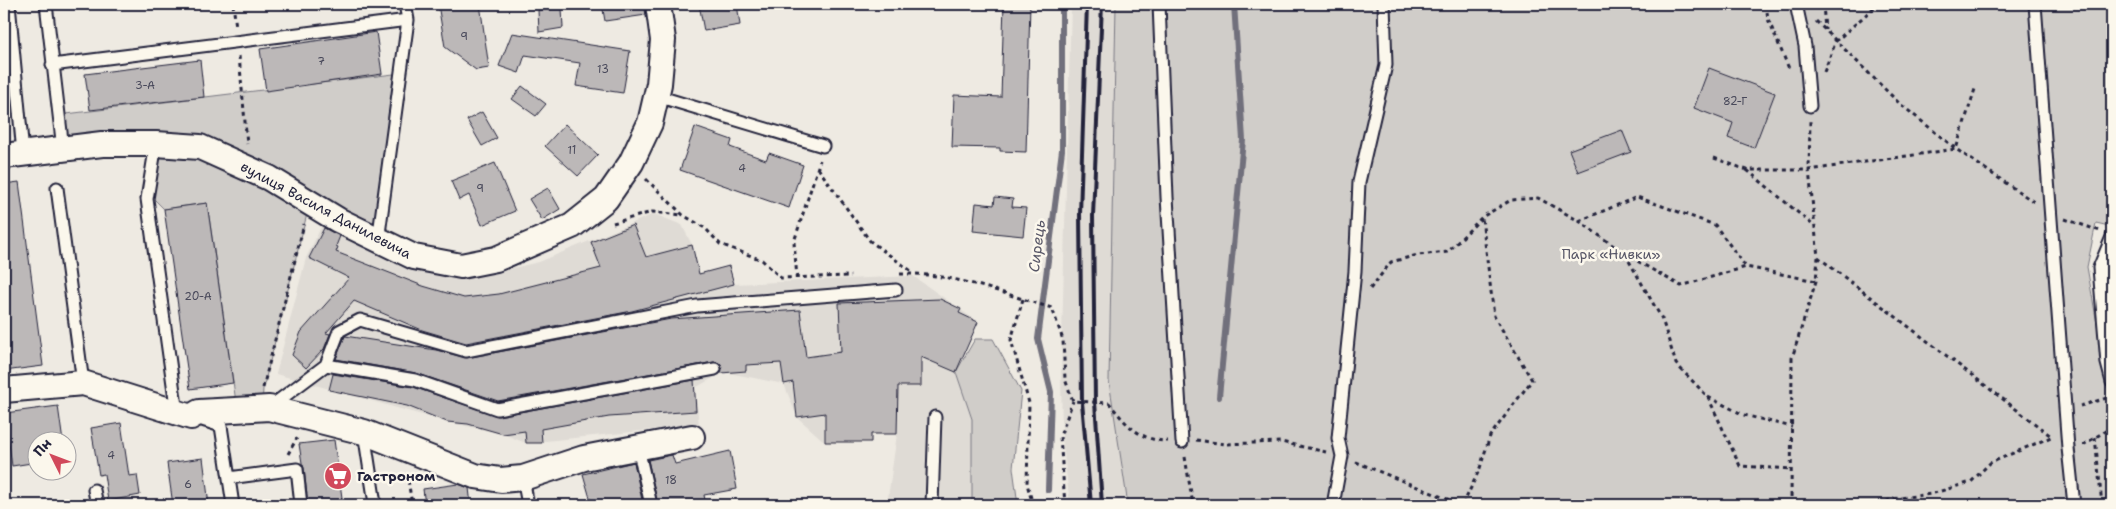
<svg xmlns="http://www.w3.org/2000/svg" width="2116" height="509" font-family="'Shantell Sans',sans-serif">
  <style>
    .built { fill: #dfdbd5 }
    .green { fill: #d0cdc9; stroke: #797882 }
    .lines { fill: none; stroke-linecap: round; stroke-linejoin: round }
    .stream { stroke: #716f7c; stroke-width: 6 }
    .building { fill: #bcb8b8; stroke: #22223b }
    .service-casing { stroke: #22223b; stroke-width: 15 }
    .minor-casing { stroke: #22223b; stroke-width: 28 }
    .path { stroke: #22223b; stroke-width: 3; stroke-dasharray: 4 4; stroke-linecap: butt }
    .service { stroke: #fbf7ec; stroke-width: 11 }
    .minor { stroke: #fbf7ec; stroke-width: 24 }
    .rail { stroke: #22223b; stroke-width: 4 }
    .labels { text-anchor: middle; stroke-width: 5; stroke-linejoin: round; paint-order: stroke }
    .number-label { font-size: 11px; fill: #48485a }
    .street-label { font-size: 14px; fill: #22223b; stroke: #fbf7ec }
    .park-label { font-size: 14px; fill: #565566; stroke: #fbf7ec }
    .poi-label { font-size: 14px; font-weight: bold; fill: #22223b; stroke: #fbf7ec; text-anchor: start }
    .water-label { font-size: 15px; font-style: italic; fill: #575666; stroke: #fbf7ec }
  </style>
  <rect width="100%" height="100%" fill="#eeeae2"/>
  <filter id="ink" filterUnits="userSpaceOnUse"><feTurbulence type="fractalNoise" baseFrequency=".02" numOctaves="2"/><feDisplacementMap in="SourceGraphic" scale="10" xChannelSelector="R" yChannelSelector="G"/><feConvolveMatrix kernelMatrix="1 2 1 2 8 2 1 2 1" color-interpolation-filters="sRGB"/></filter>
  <g filter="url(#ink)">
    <path class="built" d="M1071 4H1116L1109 381 1128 505H1070L1062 437 1061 373Z
      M654 214 682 225 692 245 699 274 729 266 734 284 913 276 978 322 956 372 972 419V505H887L897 434H872L871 442H825L797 417 784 384 724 372 695 388 699 425 526 443 503 434 447 422 276 374 306 258 326 217 433 270 491 273 539 262Z"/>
    <path class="green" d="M1116 4H2112V224L2109 226 2096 223 2087 267 2112 409V505H1128L1109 381Z
      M402 73 379 236 310 202 263 389 262 409H237L207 203 164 209 148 193 156 144 63 149 58 115Z
      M975 339H993L1021 391 1013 468 1018 505H972V419L956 372Z"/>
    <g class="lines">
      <path class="stream" d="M1219 397 1243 140 1234 4
        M1048 490 1051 392 1038 339 1062 150V4"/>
    </g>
    <path class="building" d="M438 4H480L489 68 476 70 445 47Z
      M602 4H645L646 15 605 21Z
      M699 4H737L740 25 704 31Z
      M1004 4H1030L1026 152 1000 151V148L952 147 954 95 1001 97Z
      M562 9 563 28 539 32 538 10Z
      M376 32 382 74 266 91 260 49Z
      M512 33 630 51 623 93 576 86 580 63 525 55 519 73 499 66Z
      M200 60 204 97 90 110 85 74Z
      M1709 68 1775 93 1754 148 1728 138 1733 123 1694 108Z
      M522 86 546 104 536 116 512 99Z
      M482 112 497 138 482 146 467 120Z
      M565 124 598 155 578 176 545 146Z
      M695 127 732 140 730 147 766 160 769 153 803 165 789 208 680 170Z
      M1622 130 1631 152 1578 172 1569 150Z
      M495 163 515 211 482 225 469 195 459 200 451 181Z
      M19 182 43 366 4 371V184Z
      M548 188 560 209 542 220 529 199Z
      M995 197 1013 199 1012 207 1026 208 1023 236 973 231 976 203 994 205Z
      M207 203 233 383 190 389 164 209Z
      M633 225 646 257 692 245 699 274 729 266 734 284 632 311 466 343 422 330 354 301 326 333 330 334 324 349 306 368 292 355 301 332 349 278 309 258 324 228 340 236 336 246 338 247 336 252 423 286 464 298 499 294 601 268 591 242Z
      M940 299 961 309 959 313 978 322 956 372 921 357V386H898L897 434H871V442H825V413L797 417 793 382 784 384 781 363 746 365V371L721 373V365L714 362 498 401 416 373 336 359 345 336 436 350 467 358 671 319 800 310 806 357 841 352 839 303Z
      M333 374 413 387 498 416 694 380 696 411 609 417 541 429 542 443H526L525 431 503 434 468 424 447 422 407 406 329 390Z
      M58 406 63 442H38V462L12 466 5 413Z
      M121 423 129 476 137 475 140 495 108 501 104 474 99 475 91 428Z
      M334 440 343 505H308L304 468 302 463 299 444Z
      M730 451 737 489 704 495 706 505H658L648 460 672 455 675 464Z
      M203 458 209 505H173L167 463Z
      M634 462 643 505H592L583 474Z
      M458 484 469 488 471 505H425L423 489Z"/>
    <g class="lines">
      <g class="service-casing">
        <path id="service" d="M9 4 23 153
          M46 4 63 149
          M1159 4 1167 197 1182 442
          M1796 4 1805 46 1810 106
          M2035 4 2068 448 2074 505
          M52 65 408 20
          M657 96 823 146
          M156 144 147 199 177 413
          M57 188 83 383
          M2112 237 2099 268 2107 363 2112 382
          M378 241 408 20 405 4
          M326 365 339 331 360 320 466 351 697 306 896 290
          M270 407 326 365 415 380 497 409 715 369
          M196 418 221 426 233 505
          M364 432 375 504
          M638 448 651 505
          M229 478 297 469 301 505
          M523 478 528 505
          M94 490 97 505
          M932 505 935 417
          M1333 505 1342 456 1338 438 1355 271 1359 182 1386 65 1384 4"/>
      </g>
      <g class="minor-casing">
        <path id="minor" d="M4 156 102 144H156L200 147 269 178 338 220 414 257 461 266 496 259 572 226 606 199 631 163 650 123 659 84 663 40 658 4
          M4 390 83 383 191 417 199 412 269 408 364 432 475 476 501 480 523 478 584 458 692 437"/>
      </g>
      <path class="path" d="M233 4 236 27
        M1766 4 1768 19 1790 71
        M1823 4 1825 30
        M1816 21 1899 103 1956 149 2034 202
        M239 56 247 144
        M1824 72 1836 41 1878 4
        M1714 158 1747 170H1809L1956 149 1975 89
        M818 168 870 241 914 273
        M1747 170 1814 226
        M646 179 683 215 705 228 720 244 762 260 781 278 851 276
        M2065 219 2100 231
        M1579 221 1637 197 1715 225 1746 267
        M613 223 652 212 682 215
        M1625 254 1662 319 1676 364 1708 397 1740 466 1791 469
        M1818 257 2051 436
        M900 274C952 272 1003 294 1052 308L1063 340 1065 379 1073 401 1109 403C1126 424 1139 441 1168 441
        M797 278 794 242 820 160
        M1370 289 1391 262 1418 255 1448 252 1482 217 1511 200 1538 198 1579 221 1625 254 1681 286 1746 267 1816 281
        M1023 299 1011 340 1029 403 1027 484 1033 505
        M263 388 304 224
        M1708 397 1744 415 1792 427
        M2080 406 2110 397
        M2095 437 2102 505
        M1196 440 1225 444 1281 442 1326 452
        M2083 445 2112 427
        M288 454 297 438
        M1185 457 1193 505
        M1356 462 1462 505
        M407 473 412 505
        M1065 505 1060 436 1073 401
        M1463 505 1480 468 1490 436 1532 380 1494 316 1482 218
        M1791 505 1792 358 1816 281 1818 257 1809 170 1810 120
        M1879 505 1892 499 1931 494 1971 482 1990 463 2051 437"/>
      <use href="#service" class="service"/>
      <use href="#minor" class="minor"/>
      <path class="rail" d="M1087 4 1080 214 1082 402 1091 505
        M1102 4 1093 216 1095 402 1102 505"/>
    </g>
  </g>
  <defs>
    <g id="supermarket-disc" transform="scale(1.4375)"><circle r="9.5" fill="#d1495b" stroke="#fbf7ec"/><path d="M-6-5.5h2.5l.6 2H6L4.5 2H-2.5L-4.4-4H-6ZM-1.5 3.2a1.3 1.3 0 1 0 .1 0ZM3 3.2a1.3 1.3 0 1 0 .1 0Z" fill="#fff"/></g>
  </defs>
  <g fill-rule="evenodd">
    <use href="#supermarket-disc" x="338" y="476"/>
  </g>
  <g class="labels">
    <g class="number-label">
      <text x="464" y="40">9</text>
      <text x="321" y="65">7</text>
      <text x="603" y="73">13</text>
      <text x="145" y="89">3-А</text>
      <text x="1735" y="105">82-Г</text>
      <text x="572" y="154">11</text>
      <text x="742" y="172">4</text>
      <text x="480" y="192">9</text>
      <text x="198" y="300">20-А</text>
      <text x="111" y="459">4</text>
      <text x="671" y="484">18</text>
      <text x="188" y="488">6</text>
    </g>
    <g class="street-label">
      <text transform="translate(326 210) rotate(28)" y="5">вулиця Василя Данилевича</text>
    </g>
    <g class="park-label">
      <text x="1611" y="259">Парк «Нивки»</text>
    </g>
    <g class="poi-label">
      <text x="357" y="481">Гастроном</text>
    </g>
    <g class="water-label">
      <text transform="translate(1037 246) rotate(-83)" y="5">Сирець</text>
    </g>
  </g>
  <rect width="2116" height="509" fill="none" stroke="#fbf7ec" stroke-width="20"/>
  <rect x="10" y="10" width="2096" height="489" fill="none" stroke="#22223b" stroke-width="2" filter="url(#ink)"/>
  <g transform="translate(52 456) rotate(312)"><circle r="24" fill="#fbf7ec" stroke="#a4a2a5"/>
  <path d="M0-4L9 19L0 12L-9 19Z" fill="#d1495b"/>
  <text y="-8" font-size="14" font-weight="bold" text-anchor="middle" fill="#22223b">Пн</text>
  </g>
</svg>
